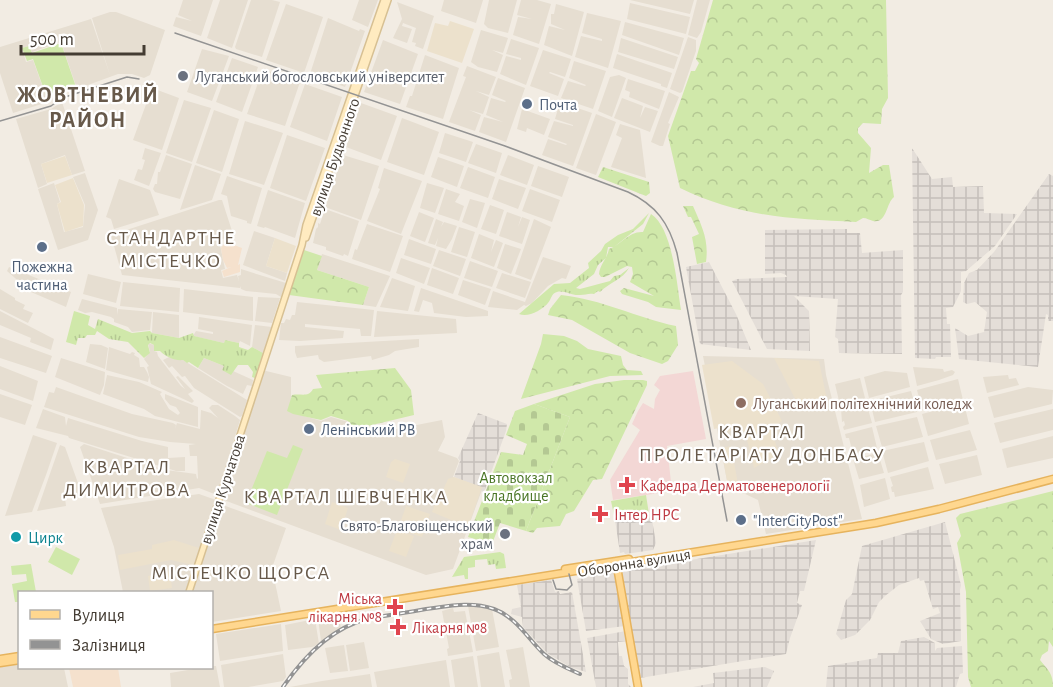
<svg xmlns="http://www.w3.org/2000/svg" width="1053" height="687" font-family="'Alegreya Sans',sans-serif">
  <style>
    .residential { fill: #e6ded1 }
    .commercial { fill: #f5e1cd }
    .industrial { fill: url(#industrial-grid) }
    .education { fill: #ece1cc }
    .medical { fill: #f3d7d5 }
    .grass { fill: url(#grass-tufts) }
    .forest { fill: url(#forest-crowns) }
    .cemetery { fill: url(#cemetery-stones) }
    .green { fill: #d0e8aa }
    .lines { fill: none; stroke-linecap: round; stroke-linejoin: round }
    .secondary-casing { stroke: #d7c093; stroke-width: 8 }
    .primary-casing { stroke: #e6b35d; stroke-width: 9 }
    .secondary { stroke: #ffebc0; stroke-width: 5 }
    .primary { stroke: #ffd78f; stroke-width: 6 }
    .tram { stroke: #939393; stroke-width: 1.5 }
    .rail-casing { stroke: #939393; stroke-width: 4 }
    .rail { stroke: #fff; stroke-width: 1.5; stroke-dasharray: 4.5; stroke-linecap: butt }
    .worship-dot { fill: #6b7280; stroke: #fff; stroke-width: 2 }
    .service-dot { fill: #5c6f8a; stroke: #fff; stroke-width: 2 }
    .education-dot { fill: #8d6e63; stroke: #fff; stroke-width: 2 }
    .health-dot { fill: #e0444e; stroke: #fff; stroke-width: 2 }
    .culture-dot { fill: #0f9aa8; stroke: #fff; stroke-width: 2 }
    .labels { text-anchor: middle; stroke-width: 4.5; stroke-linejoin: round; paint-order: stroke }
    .worship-label { font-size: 16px; fill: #5b616d; stroke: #fff; text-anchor: start }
    .service-label { font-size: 16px; fill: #4e5e75; stroke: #fff; text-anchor: start }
    .street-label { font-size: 16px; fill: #443c33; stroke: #fff }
    .education-label { font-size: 16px; fill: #785e54; stroke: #fff; text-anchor: start }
    .park-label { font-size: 16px; fill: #4a7626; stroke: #fff }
    .health-label { font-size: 16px; fill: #be3a42; stroke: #fff; text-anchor: start }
    .culture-label { font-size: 16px; fill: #0d838f; stroke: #fff; text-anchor: start }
    .quarter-label { font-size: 20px; letter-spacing: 1.5px; fill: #67594a; stroke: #fff }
    .district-label { font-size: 22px; font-weight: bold; letter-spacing: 1.5px; fill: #67594a; stroke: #fff }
  </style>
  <defs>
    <pattern id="industrial-grid" width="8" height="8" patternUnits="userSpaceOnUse" patternTransform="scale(1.5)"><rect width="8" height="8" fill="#e4ded8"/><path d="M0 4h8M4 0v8" fill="none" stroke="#c5bfba"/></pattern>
    <pattern id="grass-tufts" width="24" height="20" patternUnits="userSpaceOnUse" patternTransform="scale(1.5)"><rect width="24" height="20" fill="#d0e8aa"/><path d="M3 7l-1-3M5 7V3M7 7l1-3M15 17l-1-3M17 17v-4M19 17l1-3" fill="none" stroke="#b4c893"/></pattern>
    <pattern id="forest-crowns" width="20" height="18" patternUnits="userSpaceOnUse" patternTransform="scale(1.5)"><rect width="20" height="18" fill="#d0e8aa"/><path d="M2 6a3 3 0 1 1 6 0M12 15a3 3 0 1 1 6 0" fill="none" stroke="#b4c893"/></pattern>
    <pattern id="cemetery-stones" width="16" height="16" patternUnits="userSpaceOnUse" patternTransform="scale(1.5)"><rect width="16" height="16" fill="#d0e8aa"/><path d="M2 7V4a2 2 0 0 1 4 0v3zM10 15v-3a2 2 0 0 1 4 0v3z" fill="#b4c893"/></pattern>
  </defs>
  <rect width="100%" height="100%" fill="#f2ece3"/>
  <path class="residential" d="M183 0H213L201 36 173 26 176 17 192 21 178 15Z
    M220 0H248L232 48 207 38Z
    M251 0H272L280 2 262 57 236 49 235 47Z
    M359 0H378L368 27 352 20Z
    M444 0H483L476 23 441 11Z
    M489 0H517L508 33 488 28 484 24Z
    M521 0H537L551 4 539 44 513 35 518 17 532 19 517 15Z
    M630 0H694L690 14Z
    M697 0H710L701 32 697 38 688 35Z
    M397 2 434 16 423 49 415 46 416 43 412 42 416 28 403 23 402 26 412 29 407 43 393 38 402 19Z
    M630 3 690 17 686 34 627 19Z
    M286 4 323 17 304 73 266 60Z
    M556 4 584 12 572 56 544 45 549 26 565 30 551 24V14H554Z
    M110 12H116L165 30 150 75 144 78 132 74H118L77 89 61 42 32 52 29 46 22 48 26 62 33 60 48 102 13 113 0 73V47L91 19 110 75 92 18Z
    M587 13 621 21 608 68 575 57 581 36 602 41V39L582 33Z
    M328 18 359 31 360 29 365 31 345 87 310 74Z
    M625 22 684 38 679 55 622 35Z
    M481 30 508 38 503 53 492 50 503 55 497 72 478 67 471 62Z
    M688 37 696 40V51L682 92 680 93 670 89Z
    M621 38 678 57 674 69 618 52Z
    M511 39 539 48 526 85 500 74 506 56 521 60V58L506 54Z
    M383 40 418 54 400 104 364 92Z
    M202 49 229 56 212 101 187 92Z
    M543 50 571 59 565 77 550 72 549 73 564 79 558 96 530 86Z
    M617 54 672 73 667 88 661 86V84L613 68Z
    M425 55 459 68 443 119 406 107 410 96H412Z
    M232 58 258 67 242 112 216 102Z
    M574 61 606 71 593 109 561 98 568 81 585 86 586 85 569 78Z
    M467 66 496 77 489 95 476 91 489 97 483 114 469 110 481 115 475 131 449 122 466 77 463 76Z
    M263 69 300 82 285 126 247 114Z
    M619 75 626 78 612 117 598 111 610 77Z
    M498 78 525 88 506 142 479 132 484 117 503 122 486 115 491 98 505 102 506 101 492 95Z
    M628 79 665 91 659 109 629 97 630 92 625 90Z
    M305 84 342 97 327 141 290 127Z
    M152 88 179 98 162 150 133 140Z
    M669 92 679 97 668 123 670 124 663 146H660L651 142Z
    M622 98 643 106 640 118 645 107 658 111 650 132 614 118Z
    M184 100 211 108 192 162 166 153Z
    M62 102 85 171 72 175 65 155 41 164 47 184 38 188 16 119 51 109Z
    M560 102 592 113 573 166 542 155 548 139 566 145 567 144 548 137 554 121 573 126V125L555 119Z
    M361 103 397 116 381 160 346 147Z
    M522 109 550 119 544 135 527 128 526 132 517 129Z
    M214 110 239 119 222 172 196 163Z
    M596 114 616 122 596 175 576 168Z
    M402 118 439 132 424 175 387 162Z
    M245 121 283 133 264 185 229 174Z
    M620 124 640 130 646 178 611 167 622 138 616 135Z
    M445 133 473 142 466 162 439 153Z
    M287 135 325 148 306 201 270 188Z
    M476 144 502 153 496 173 468 163Z
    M145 148 161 153 149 186 134 180 138 169 142 170 145 160 142 159Z
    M166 155 192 164 180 199 155 192 153 189 155 184H157L158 172H160Z
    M343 155 379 166 361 220 325 207Z
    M508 155 534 165 527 185 500 175Z
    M438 157 464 166 457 187 431 177Z
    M195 165 221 174 212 200 180 210Z
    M538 166 569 177 562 197 531 186Z
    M468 167 495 177 488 198 460 188Z
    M384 168 422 181 401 234 367 221 380 189 378 188Z
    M85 173 98 210 88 240 58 250 38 189 54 183 60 202 57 204 64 232 83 227 85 205 73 177Z
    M227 176 262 188 251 224 247 223V221L231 216 227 196 221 194Z
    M119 179 150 190 159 215 114 229 111 219 106 217Z
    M499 179 526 188 518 209 492 199Z
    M427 183 444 188 435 213 420 208Z
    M446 189 460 194 455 202 464 206 459 221 438 214Z
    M530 189 560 200 552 222 522 211Z
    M268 190 305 203 295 238 265 227 264 228 257 226Z
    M470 199 485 203 477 228 462 222Z
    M219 200H222L233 234 232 236 219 240 225 269 221 270 223 278 237 275 239 281 238 276 241 275V269L263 276 286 283 281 297 276 294 246 291 241 289 240 286V288L122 275 111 235Z
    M490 205 504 210 496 234 481 229Z
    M325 209 359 221 348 256 344 254 343 256 326 250V247L313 243 316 229 318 227V223L320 224Z
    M419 212 434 218 425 242 410 236Z
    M507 212 521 217 518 227 522 217 530 220 522 244 499 236Z
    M436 219 443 222 441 227 444 222 457 226 452 239 446 249 436 246 438 238 435 245 428 243Z
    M534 219 551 227 531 280 515 274Z
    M367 224 403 236 390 272 352 259 355 249 357 250Z
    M459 227 475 232 467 257 451 252Z
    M254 231 275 238 266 266 287 273 285 281 243 265Z
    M479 234 494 240 491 252 496 240 503 243 494 267 471 258Z
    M409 239 436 249 431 264 404 255Z
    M505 244 521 249 511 274 497 268Z
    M439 250 466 259 460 276 433 266Z
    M322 254 390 276 376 307 363 305 369 287 317 270Z
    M543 257 571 266 566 279 562 278 548 286 532 303 526 306 524 305 517 310 488 307 493 291 525 302Z
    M401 258 430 268 424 284 396 273Z
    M470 261 498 271 492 287 464 278Z
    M9 267 71 292 66 307 31 292 7 271Z
    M432 268 459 278 453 294 427 285Z
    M502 273 531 282 525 298 496 288Z
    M88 274 121 282 116 303 83 294Z
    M392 278 415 286 408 311 380 307Z
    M463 280 491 289 485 305 458 295Z
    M123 282 180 288 179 312 120 306Z
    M421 288 488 311V316L466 317 434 313 432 303 423 300 419 312 414 311Z
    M0 289 15 298V300L25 305 23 309 33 313 28 323 0 309Z
    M184 289 253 297V321L183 312Z
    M258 297 280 298 272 323 255 321Z
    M82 299 117 308V315L118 309 152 312 150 330 132 332 128 327 114 322V319L111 317 92 312 85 313 78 310Z
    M297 302 374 310 371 336H361L360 329 305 324V327L344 331 343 338 300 341 279 340 281 323H284L286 319 290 320 292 315H295Z
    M0 311 54 339 51 350 30 342 31 338 0 325Z
    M377 311 456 319 457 333 374 337Z
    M153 312 179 315V338L152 333Z
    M199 317 252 325 250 346 240 341 239 343 225 340 224 343 193 336 196 331 213 334V332L198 329Z
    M255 325 272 327 263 353 252 347Z
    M0 337 52 356 46 373 0 358Z
    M419 339V347L395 351 389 355 372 360 371 356 324 362 319 359 318 355 297 358 295 352V346Z
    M148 343 154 345V351L157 352 158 356 181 386 185 389 176 377 178 376 193 391 188 394 194 401 192 403 151 384 147 367 149 366 144 359 150 352Z
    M90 344 101 345 108 348 105 369 86 362Z
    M109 347 130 354 132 352 135 353 134 355 139 358 140 367H144L147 372 149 377 148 382 106 370Z
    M703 356 824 359 826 375 862 519 766 534 758 500 728 486Z
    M169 357 183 360 247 400 242 416 240 417 194 388 185 376 182 377 172 366 169 368 163 360Z
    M61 358 105 372 104 385 100 395 55 377Z
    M204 358 224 366 231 374 233 371 253 380 252 386 247 385 243 394 227 386 198 368Z
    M0 366 38 381 33 401 0 389Z
    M913 367 943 369 944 372 952 370 955 372 953 375 939 380 917 386Z
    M262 370 291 377V412L321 421 331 417 348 422 351 438 442 420 445 437 438 451 457 458 459 461 453 477 483 487 453 569 426 575 221 499Z
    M885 371 907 373 910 387 869 398 864 377Z
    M107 375 139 382 162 392 160 394 169 409 178 415 180 413 176 407 170 405 165 399V394L198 407V427L155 416 144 409 103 394Z
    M1008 375 1009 379 1016 378 1019 385 987 393 983 377Z
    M860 378 865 398 840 405 835 384Z
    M958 379 963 400 922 410 917 390Z
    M56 387 132 414 173 423 176 425 175 429 177 423 200 429 201 410 211 413 218 418 209 408 212 405H218L235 416 240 420 217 495 199 488 100 504 80 447 84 444 158 468 157 471 166 470 196 474 197 479 198 478 197 456H190L189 445 196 444 170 442 139 437 44 407 49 392 54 393Z
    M1028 387 1053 390 1052 404 994 418 988 397Z
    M911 391 917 412 875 422 870 401Z
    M0 394 32 405 25 425 0 417Z
    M866 402 872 423 844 430 843 427 845 425 844 421 842 422 841 409Z
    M964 403 969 424 928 436 922 414Z
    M43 409 65 417 66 426 68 418 142 441 168 447V458L185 457V471H176L69 438 68 436 36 428Z
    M1053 409V430L1000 443 994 423Z
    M917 417 923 437 882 447 876 426Z
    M872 427 877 448 853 454 849 438H846L845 434Z
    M970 430 977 450 936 460 930 440Z
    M33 435 57 443 46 475 32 512 5 516Z
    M1053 436V458L1007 468 1002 449Z
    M924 442 929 461 888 473 882 451Z
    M60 445 65 447 83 497 72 499 70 489 64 490 66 506 37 511Z
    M878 453 884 473 859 479 853 459Z
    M977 455 982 475 945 484 939 464Z
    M928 467 934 489 895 497 894 492H892L891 487 893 486 890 477Z
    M885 478 890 499 864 507 860 485Z
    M199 494 216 500 186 592H123L114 547 101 508Z
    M220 504 286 528 272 568 281 611 212 622V592H191Z
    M468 606 492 609 499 647 476 651Z
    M453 608 454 612 465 611 473 652 448 656 447 649 449 648 442 611Z
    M339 616 341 629 321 641 318 619Z
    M315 619 319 644 312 647 288 650 285 625Z
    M281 624 283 651 220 661 216 634Z
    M364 642 369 668 350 671 346 645Z
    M344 645 348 671 330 673 325 648Z
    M523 647 530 687H510L509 680 512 679 506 650Z
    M499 652 505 687H481L477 656Z
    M283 654 286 677 283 681 248 687H224L221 665Z
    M473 656 478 687H455L451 660Z
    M446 660 450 687H377L374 672Z
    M19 663 20 668H64L68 687H0V665Z
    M212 666H216L220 687H171L170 673Z
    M370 674 372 687H290L322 681Z"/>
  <path class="commercial" d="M226 242 242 248 238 265 240 264V272L224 277 222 271 231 267 227 268 223 260 221 248Z
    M69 668H118L121 687H73Z"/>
  <path class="industrial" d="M912 148 932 179 952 177 953 187 983 186 984 213 1017 214 995 246 966 271 961 272V291L953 307 946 308 947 324H950L951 357H936L935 359 915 358Z
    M1049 174 1053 176V321H1048V315L1046 314 1038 367 959 359 955 328 968 336 984 332 987 312 975 302 967 304 963 302 964 283 969 273 977 270 994 252Z
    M847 229V233H860L862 253 903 250V292L901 295 902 354 839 353 838 339 835 337 838 299 794 296 809 311 810 351 767 349 732 281 737 279 787 277 786 275 781 273 765 274V230Z
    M709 262 736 314 751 350 700 344 686 267Z
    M478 413 507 424 506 431 484 492 481 491 482 488 454 477 460 461 458 458Z
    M651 514 656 543 653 550 625 554 624 552 620 553 615 520Z
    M945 522 961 585 960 590 961 641 943 644 931 639 920 621 940 613 938 607 933 609 924 580 920 581 919 578 899 585 885 596 879 602 870 620 855 635 841 640 836 634 846 600 852 594 862 546Z
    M816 540 804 591H800L797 603 802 605 790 638 786 654 640 678 622 571Z
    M614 572 625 626 586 631 577 579Z
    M551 580 555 592 559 591 560 594 572 592 586 672 570 667 547 653 523 627 522 617 511 614 512 609 521 607 517 585Z
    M626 631 628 641 618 642 619 656H622L624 666 628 669V684L631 687H596L587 638Z
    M924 637 935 643V651L937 648 962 646 963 673 960 674 956 687H826L828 666 877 658 878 653H898L901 641Z
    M765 667 774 671 767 687H693L714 683 713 673Z"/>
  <path class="education" d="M450 21 474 29 462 63 427 51 435 23 448 26Z
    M65 156 72 175 47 183 41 164Z
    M73 178 84 205 83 226 65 232 57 204 61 202 55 185Z
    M275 238 296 246 287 273 266 266Z
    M774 358 819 361 828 405 800 408Z
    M732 361 763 384 782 421 773 428 772 432 779 454 754 468 745 432 741 429 726 432 725 427 714 429 702 365Z
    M731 446 738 484 728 486 721 448Z
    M395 459 410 464 403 483 386 477 391 462Z
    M454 477 482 487 468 527 432 512 438 497H440L448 479Z
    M332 502 348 508 341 530 325 524Z
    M406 506 430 514 422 537 398 529Z
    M397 530 414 536 406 557 389 551Z
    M174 540 199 548 193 565 171 560 120 570 118 555 152 549V545Z
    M170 571 172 588 150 591 148 576Z"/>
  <path class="medical" d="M693 371 706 439 667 446 672 491 613 500 610 480 640 430 632 424 638 411 643 403 654 409 655 399 660 390 654 385 660 376Z"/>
  <path class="grass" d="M649 213 643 224 614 247H608L606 258 598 265 594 274 576 288 580 289 610 281 614 276 620 275 629 268C623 279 609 283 600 292L598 291 594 294C588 293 586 295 580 295 572 296 564 290 557 292 551 294 552 298 548 303 542 310 528 318 519 314L554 284 570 283 589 268 588 263 601 251 605 244 618 235 633 229Z
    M74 311 90 316 88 325 95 329 98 319 132 333 150 331 152 333 179 338 193 333 194 336 224 343 225 340 239 343V347L248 350 252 347 263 353 255 378 252 377 253 372 248 365H238L231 375 222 370 224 366 204 358 198 368 189 362 187 363 183 360C175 361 166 357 160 351H154V345L150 343 148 345 150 353 144 358 128 342 109 339 97 331 95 335H87L85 338H78L76 345 66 342Z
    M646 495 649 514 615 520 611 501Z
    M500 552 504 554 506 568 496 569 495 564 488 565 487 559 475 560V567L468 568V579H465L464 575 452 577 464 557Z"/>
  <path class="forest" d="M713 0H886L888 98 882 109 881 124 863 123 858 128V133L871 148 869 173 883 165H889L894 197C886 203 887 224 873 221 869 220 867 218 863 218L856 222C792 219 739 217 680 188L668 136 691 71H695L699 63 696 59Z
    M603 167 649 182 650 193 646 196 598 177Z
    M683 206H693C702 227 709 239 706 262L697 264 692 237 699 234 691 217H688Z
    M651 214C673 228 677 286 681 310L656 307 648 302 622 294 620 291 624 288 654 296 630 282 633 274 632 267 627 266 605 277H601L599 274C600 264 607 259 609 249 622 244 629 231 643 232Z
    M304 250 322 256 317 270 369 287 363 305 289 295Z
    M561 295C601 299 637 318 676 326L678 345 668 361 662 364 630 353 572 320 548 315 550 309Z
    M543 334 564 336 577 341 588 349 621 356 623 365 627 370 641 371 643 375 610 376 521 399 541 344Z
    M395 368 411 390 414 415 351 430 348 421 331 416 321 420 293 414 287 411 292 395C301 393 308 398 313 389L322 388 316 375Z
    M624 380H643L647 381V385L602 479 593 480 574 511 566 514 560 526 537 528 533 533 526 531 570 417 534 404 595 384Z
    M1053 491V647L1049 641 1048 651 1042 655 1040 660C1048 670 1053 673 1053 687H971L968 677 966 592 957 543 961 536 956 518 960 514Z"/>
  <path class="cemetery" d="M534 404 570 417 526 531 500 523 492 544 468 537 501 452 523 455 527 444 506 435 515 411Z"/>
  <path class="green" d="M61 43 76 87 64 92 63 88 55 91 56 95 47 98 33 59 27 61 22 48 29 46 32 53Z
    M293 445 303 449 277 515 246 503 267 451 287 458Z
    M56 547 80 559 72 575 48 562Z
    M31 564 36 592H20L19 602H15L12 584 27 581 26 574 12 575 11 566Z"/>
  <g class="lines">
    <g class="secondary-casing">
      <path id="secondary" d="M306 238 388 0
        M189 592 302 245 306 225 384 0"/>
    </g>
    <g class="primary-casing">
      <path id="primary" d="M616 561 638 687
        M565 569 629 559
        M212 629 876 523 939 509 1053 479
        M0 659 20 656
        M0 663 20 660"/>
    </g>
    <use href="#secondary" class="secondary"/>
    <use href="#primary" class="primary"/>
    <path class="tram" d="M175 33 505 146 628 192C656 205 669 223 677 253L727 521
      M0 121 51 106 62 98 127 77 139 79
      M553 580 556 589 567 590 572 585 569 574"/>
    <g class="rail-casing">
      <path id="rail" d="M283 687C303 658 331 628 367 619 386 615 407 613 426 609 449 606 471 601 494 609 516 617 528 639 544 654 554 663 569 669 580 674"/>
    </g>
    <use href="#rail" class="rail"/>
  </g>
  <g class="worship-dot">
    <circle cx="183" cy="76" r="6"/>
    <circle cx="505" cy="534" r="6"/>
  </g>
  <g class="service-dot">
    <circle cx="527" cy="104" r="6"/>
    <circle cx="42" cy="247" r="6"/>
    <circle cx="309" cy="429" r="6"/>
    <circle cx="741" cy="520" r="6"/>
  </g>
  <circle class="education-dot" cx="741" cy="403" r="6"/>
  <g class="health-dot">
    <path d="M624 476h6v6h6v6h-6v6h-6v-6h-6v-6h6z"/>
    <path d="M597 505h6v6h6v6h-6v6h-6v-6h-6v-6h6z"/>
    <path d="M392 598h6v6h6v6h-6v6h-6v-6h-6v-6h6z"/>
    <path d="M395 618h6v6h6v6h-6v6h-6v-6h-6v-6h6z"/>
  </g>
  <circle class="culture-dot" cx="16" cy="537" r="6"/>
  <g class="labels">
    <g class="worship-label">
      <text x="195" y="82">Луганський богословський університет</text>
      <text x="493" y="531" text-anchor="end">Свято-Благовіщенський<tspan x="493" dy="18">храм</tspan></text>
    </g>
    <g class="service-label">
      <text x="539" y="110">Почта</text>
      <text x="42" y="272" text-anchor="middle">Пожежна<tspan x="42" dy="18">частина</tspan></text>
      <text x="321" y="435">Ленінський РВ</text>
      <text x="753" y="526">"InterCityPost"</text>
    </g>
    <g class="street-label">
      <text transform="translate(334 157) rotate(-71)" y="6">вулиця Будьонного</text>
      <text transform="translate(222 489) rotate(-72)" y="6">вулиця Курчатова</text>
      <text transform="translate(634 562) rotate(-9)" y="6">Оборонна вулиця</text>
    </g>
    <g class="education-label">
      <text x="753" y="409">Луганський політехнічний коледж</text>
    </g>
    <g class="park-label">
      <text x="516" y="483">Автовокзал<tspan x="516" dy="18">кладбище</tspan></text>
    </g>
    <g class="health-label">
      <text x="640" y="491">Кафедра Дерматовенерології</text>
      <text x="614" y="520">Інтер НРС</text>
      <text x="382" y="604" text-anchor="end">Міська<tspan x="382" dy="18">лікарня №8</tspan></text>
      <text x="412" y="633">Лікарня №8</text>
    </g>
    <g class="culture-label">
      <text x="28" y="543">Цирк</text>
    </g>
    <g class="quarter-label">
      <text x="171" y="244">СТАНДАРТНЕ<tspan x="171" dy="23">МІСТЕЧКО</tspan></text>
      <text x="762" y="438">КВАРТАЛ<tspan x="762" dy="23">ПРОЛЕТАРІАТУ ДОНБАСУ</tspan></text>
      <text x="127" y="473">КВАРТАЛ<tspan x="127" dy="23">ДИМИТРОВА</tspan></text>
      <text x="346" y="503">КВАРТАЛ ШЕВЧЕНКА</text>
      <text x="241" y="579">МІСТЕЧКО ЩОРСА</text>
    </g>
    <g class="district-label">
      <text x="88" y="102">ЖОВТНЕВИЙ<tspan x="88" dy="25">РАЙОН</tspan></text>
    </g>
  </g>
  <rect x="18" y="591" width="195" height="78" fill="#ffffff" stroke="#b4b1ad" stroke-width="1.5"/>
  <rect x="30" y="610" width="30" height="9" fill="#ffd78f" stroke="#b4b1ad" stroke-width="1.5"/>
  <text x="72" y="621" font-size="18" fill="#443c33">Вулиця</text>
  <rect x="30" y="640" width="30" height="9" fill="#939393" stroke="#b4b1ad" stroke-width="1.5"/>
  <text x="72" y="651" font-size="18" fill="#443c33">Залізниця</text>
  <path d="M21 45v9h123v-9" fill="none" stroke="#443c33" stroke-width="3"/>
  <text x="30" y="45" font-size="18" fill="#443c33" stroke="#ffffff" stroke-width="4.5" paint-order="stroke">500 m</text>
</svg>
